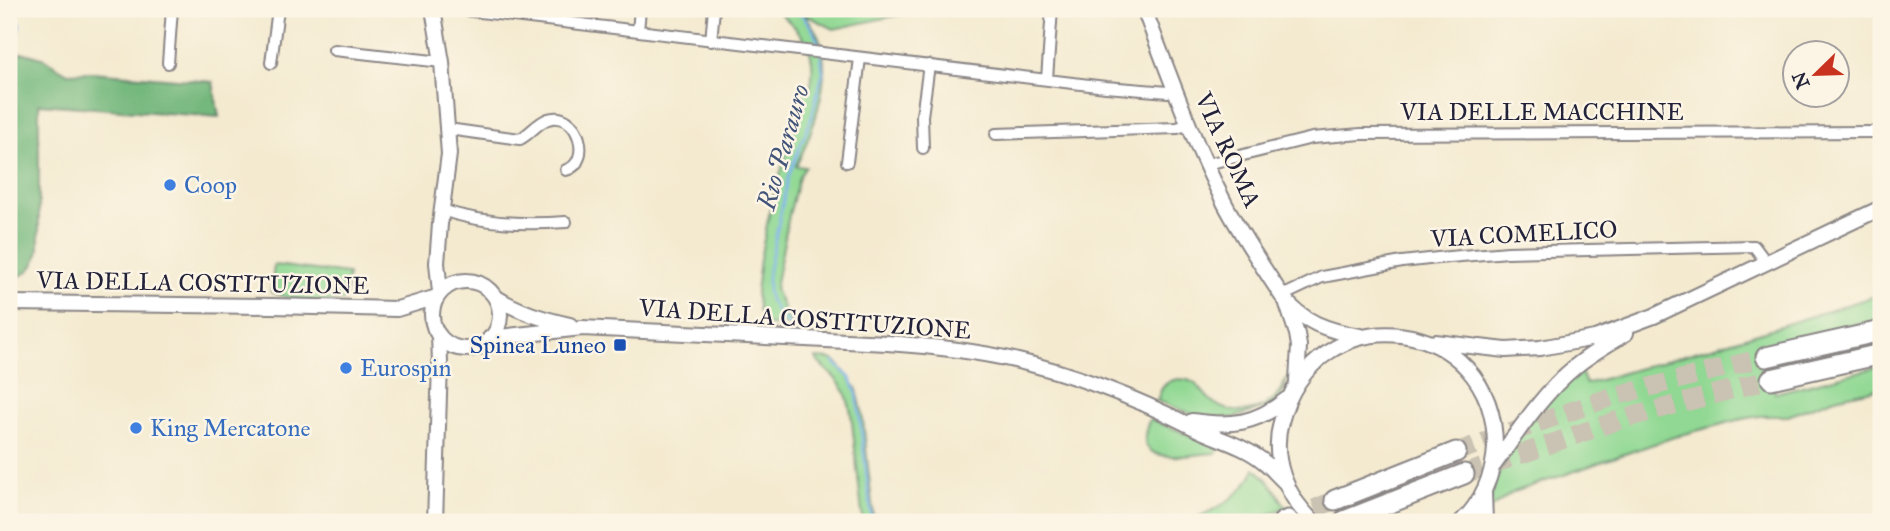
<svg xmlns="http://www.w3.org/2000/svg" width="1890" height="531" font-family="'IM FELL Great Primer',serif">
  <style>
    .green { fill: #90d893; stroke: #597d67; stroke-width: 2 }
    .forest { fill: #74b87d; stroke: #4b6d5c; stroke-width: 2 }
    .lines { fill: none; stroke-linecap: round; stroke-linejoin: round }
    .stream { stroke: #7db2eb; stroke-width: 2.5 }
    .highway-tunnel { stroke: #cac2b2; stroke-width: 19; stroke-dasharray: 19 10; stroke-linecap: butt }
    .street-casing { stroke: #8b8686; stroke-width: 14 }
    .secondary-casing { stroke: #8b8686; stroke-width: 18 }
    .highway-casing { stroke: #8b8686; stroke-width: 23 }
    .street { stroke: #fff; stroke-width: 10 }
    .secondary { stroke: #fff; stroke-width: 14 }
    .highway { stroke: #fff; stroke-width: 19 }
    .shop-dot { fill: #3f7fe0; stroke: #fcf5e5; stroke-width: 2.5 }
    .transit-dot { fill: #1a4fb4; stroke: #fcf5e5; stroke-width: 2.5 }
    .labels { text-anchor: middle; stroke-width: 5; stroke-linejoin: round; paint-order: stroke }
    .street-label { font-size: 24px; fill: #22223b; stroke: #fcf5e5 }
    .shop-label { font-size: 24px; fill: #366cbe; stroke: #fcf5e5; text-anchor: start }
    .transit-label { font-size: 24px; fill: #164399; stroke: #fcf5e5; text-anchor: end }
    .water-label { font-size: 26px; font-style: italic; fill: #425479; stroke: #fcf5e5 }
  </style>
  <rect width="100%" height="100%" fill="#fcf5e5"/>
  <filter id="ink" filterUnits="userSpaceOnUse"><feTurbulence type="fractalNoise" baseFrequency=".0143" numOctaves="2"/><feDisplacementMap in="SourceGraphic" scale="14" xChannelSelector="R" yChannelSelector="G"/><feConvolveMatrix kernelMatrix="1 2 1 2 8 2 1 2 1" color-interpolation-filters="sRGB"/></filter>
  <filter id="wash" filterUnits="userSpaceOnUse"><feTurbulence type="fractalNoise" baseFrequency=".00686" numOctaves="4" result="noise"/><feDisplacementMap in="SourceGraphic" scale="28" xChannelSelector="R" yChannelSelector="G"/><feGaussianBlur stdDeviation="1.57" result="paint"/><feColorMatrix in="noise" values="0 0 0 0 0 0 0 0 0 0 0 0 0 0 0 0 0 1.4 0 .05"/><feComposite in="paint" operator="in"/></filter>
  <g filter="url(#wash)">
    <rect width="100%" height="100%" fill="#f4ead0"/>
    <path class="green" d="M775 9H927L834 29 804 14C812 25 820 35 822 48 830 84 812 134 796 166L805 167 799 177 789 215 775 289 787 317 795 326 766 325 759 312 756 293 760 259 771 205 799 111 804 88 810 89C819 49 803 33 775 9Z
      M274 265 348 274 345 301C318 302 297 303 271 292Z
      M1881 294V319L1763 347 1775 393 1881 366V388L1835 398 1788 416H1759L1738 420 1677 436 1514 492 1488 510C1494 479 1508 445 1530 421 1545 403 1563 387 1580 370L1586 384 1736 340Z
      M816 358 831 359 836 362 850 378 857 390 862 411 874 522H863L851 413 846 393 836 379 818 362Z
      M1289 375 1282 394 1274 403 1266 408 1232 418 1195 415 1157 401C1159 396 1160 390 1164 386 1171 378 1185 377 1194 383 1202 389 1206 398 1214 403 1234 417 1263 413 1278 394 1282 388 1286 381 1289 375Z
      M1150 419 1218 447V451L1216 453C1187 454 1127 470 1150 419Z
      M1255 468 1272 485 1292 517 1289 522 1283 508 1253 522H1184C1210 513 1245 497 1255 468Z"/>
    <path class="forest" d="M12 53H25L42 58 68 73 92 72 213 82 219 117 39 104V250C35 269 27 274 9 281V54Z"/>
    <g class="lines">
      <path class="stream" d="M794 9C808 19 816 32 820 50
        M9 39 16 35 20 26 14 9
        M797 332 780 316 770 300 768 292V274L788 177 811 119 820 83 823 73 821 56
        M834 362 851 379 857 395 872 522"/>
    </g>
  </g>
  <g filter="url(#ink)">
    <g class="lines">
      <path class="highway-tunnel" d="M1456 452 1611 397 1766 357
        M1464 474 1619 420 1771 379
        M1288 520 1335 500"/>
      <g class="street-casing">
        <path id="street" d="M455 9 1106 87 1168 92 1175 89
          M638 31 640 9
          M711 41 714 9
          M334 50 442 62
          M168 63 172 9
          M271 63 278 9
          M1047 79 1052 9
          M448 129 520 139C530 134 537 123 548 119 579 109 593 163 566 170
          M996 134 1177 128 1190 124
          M923 148 922 116 929 65
          M847 162 860 58
          M1207 164 1312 138 1361 134 1881 132
          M442 210C482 224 524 225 566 222
          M1282 296 1322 277 1402 262 1438 258 1508 252 1754 246 1766 262"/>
      </g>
      <g class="secondary-casing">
        <path id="secondary" d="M433 9 442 62 449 154 440 224 437 263 440 292
          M1144 9C1169 74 1193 142 1225 204 1242 236 1262 266 1282 296 1301 322 1329 331 1360 336
          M432 315a34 34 0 1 1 68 0a34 34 0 1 1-68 0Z
          M495 297C519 312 543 319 570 325
          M9 303 272 306 397 309 437 297
          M1287 304 1297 334 1299 346 1297 381
          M490 338 582 328 887 343C930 346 972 350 1014 360 1075 374 1140 400 1195 428 1217 439 1243 445 1263 461 1271 467 1278 476 1286 483
          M1435 342 1506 350 1540 348 1595 338 1654 316 1881 208
          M1192 421C1231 427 1256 424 1287 399
          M1494 465C1519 430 1543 393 1576 366 1592 353 1610 343 1626 333
          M1484 492 1485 522
          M435 522 440 363 439 335
          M1314 522C1286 497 1271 458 1281 422 1315 291 1496 313 1495 447 1494 474 1481 504 1461 522"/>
      </g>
      <g class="highway-casing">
        <path id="highway" d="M1766 357 1881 331
          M1771 379 1881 354
          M1335 500 1456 452
          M1344 521 1464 474
          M1283 522 1288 520"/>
      </g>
      <use href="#street" class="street"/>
      <use href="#secondary" class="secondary"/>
      <use href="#highway" class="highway"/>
    </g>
  </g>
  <g class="shop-dot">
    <circle cx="170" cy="185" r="7"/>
    <circle cx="346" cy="368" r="7"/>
    <circle cx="136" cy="428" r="7"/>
  </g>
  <rect class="transit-dot" x="613" y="338" width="14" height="14" rx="3.5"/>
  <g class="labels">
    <g class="street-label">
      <text x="1542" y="120">VIA DELLE MACCHINE</text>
      <text transform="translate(1228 150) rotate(65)" y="8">VIA ROMA</text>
      <text transform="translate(1524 234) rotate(-3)" y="8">VIA COMELICO</text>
      <text transform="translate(203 283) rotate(1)" y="8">VIA DELLA COSTITUZIONE</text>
      <text transform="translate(805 319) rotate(4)" y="8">VIA DELLA COSTITUZIONE</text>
    </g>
    <g class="shop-label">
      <text x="184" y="193">Coop</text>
      <text x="360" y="376">Eurospin</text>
      <text x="150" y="436">King Mercatone</text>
    </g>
    <g class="transit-label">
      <text x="606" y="353">Spinea Luneo</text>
    </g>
    <g class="water-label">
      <text transform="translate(783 147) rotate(-74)" y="9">Rio Parauro</text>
    </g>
  </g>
  <rect width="1890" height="531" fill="none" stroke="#fcf5e5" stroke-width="35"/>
  <g transform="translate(1816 74) rotate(247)"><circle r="33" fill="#fcf5e5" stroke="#a5a1a1" stroke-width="2"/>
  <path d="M0-5L12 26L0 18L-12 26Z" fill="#c8321e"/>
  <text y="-10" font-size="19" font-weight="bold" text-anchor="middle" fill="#22223b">N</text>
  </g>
</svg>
